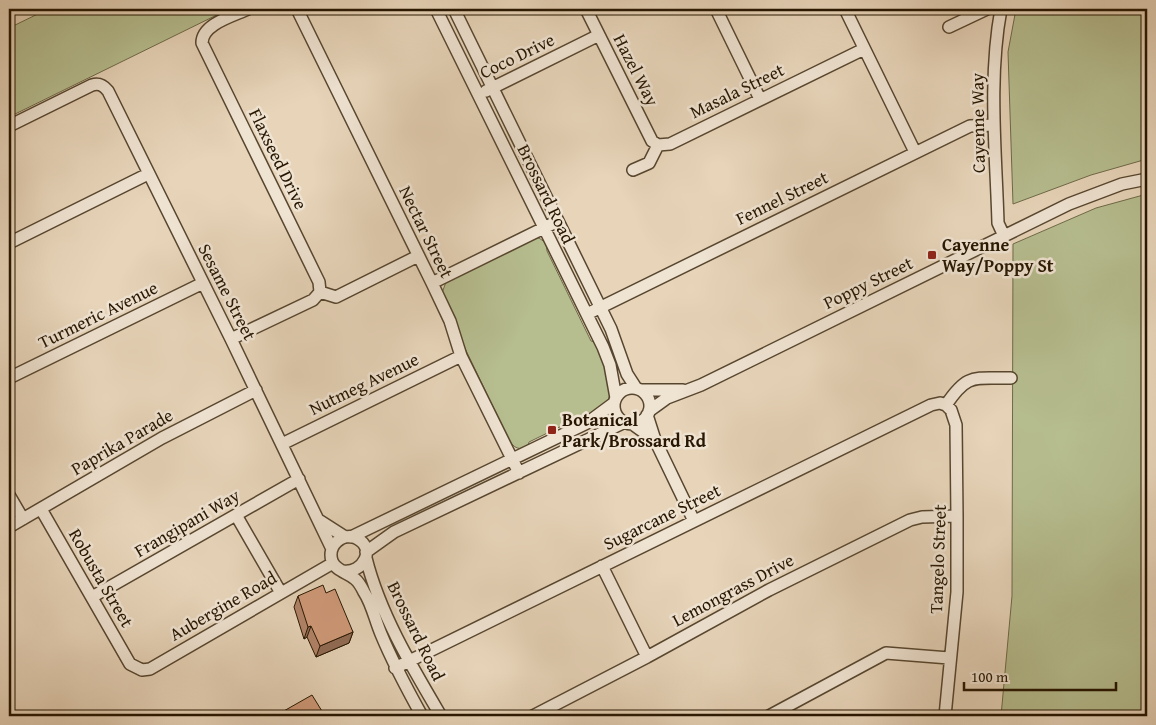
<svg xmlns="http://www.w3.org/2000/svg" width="1156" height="725" font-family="'Gentium Book Plus',serif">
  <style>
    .green { fill: #b6bd8f; stroke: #6e6a48 }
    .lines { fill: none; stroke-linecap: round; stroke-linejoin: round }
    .minor-casing { stroke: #57462f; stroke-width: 14 }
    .minor { stroke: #efe3d2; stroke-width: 11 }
    .wall { fill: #b38469; stroke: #271601 }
    .shaded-wall { fill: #926c55; stroke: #271601 }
    .building { fill: #d09a7a; stroke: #271601 }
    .poi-dot { fill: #8f2418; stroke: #efe3d2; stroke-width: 2 }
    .labels { text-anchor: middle; stroke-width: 5; stroke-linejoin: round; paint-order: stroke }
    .street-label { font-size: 18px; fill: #271601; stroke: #efe3d2 }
    .poi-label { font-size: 18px; font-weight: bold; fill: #271601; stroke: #efe3d2; text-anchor: start }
  </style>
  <rect width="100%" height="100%" fill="#e7d4b9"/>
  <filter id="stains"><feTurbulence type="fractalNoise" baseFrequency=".004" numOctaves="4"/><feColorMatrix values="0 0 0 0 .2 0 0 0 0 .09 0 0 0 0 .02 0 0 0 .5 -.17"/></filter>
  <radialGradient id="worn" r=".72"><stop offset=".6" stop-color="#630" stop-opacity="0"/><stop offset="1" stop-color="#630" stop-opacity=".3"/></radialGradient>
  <path class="green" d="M48 9H229L9 117V28Z
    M1016 9H1147V159L1091 175 1013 204 1008 52Z
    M1147 194V716H1001L1012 596 1013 244 1096 208Z
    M533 238H539L546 243 547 251 591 341 598 343C604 358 617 388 606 404 602 411 591 416 584 421L576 419 529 442 528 446C519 451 514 448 509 440L461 340 456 322 442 293 446 282Z"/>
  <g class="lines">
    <g class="minor-casing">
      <path id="minor" d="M248 9C233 16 202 24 202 43L319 282 320 292
        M297 9 432 283 450 321 461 356 519 473
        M436 9 603 347 610 365 616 398
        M454 9 611 329 627 374 636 388
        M586 9 652 141 658 145
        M716 9 760 99
        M845 9 915 152
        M1001 9C988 79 996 152 998 223L1004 236
        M949 27 987 9
        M486 91 599 35
        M9 126 92 85C99 83 103 85 108 91L231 339 332 549
        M658 145 670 144 864 49
        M633 170 649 163 658 145
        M9 243 148 174
        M432 283 558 221
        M320 292 336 297 418 256
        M587 314 970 126 994 125
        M231 339 313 300 320 292
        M9 378 203 283
        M614 406a18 18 0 1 1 36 0a18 18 0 1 1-36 0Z
        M642 390H683
        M946 405C968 372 974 379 1011 378
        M649 411 667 398 701 385 1069 204 1122 184 1147 179
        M647 415 655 440 694 521
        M631 423 655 440
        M282 444 461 356
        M9 495 23 519
        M41 509 130 664 142 670 150 669 333 563
        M236 515 281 593
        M320 521 345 537
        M9 527 162 438 256 390
        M351 537 587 423 614 403
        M366 552 394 532 625 422
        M366 558C380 614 412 667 441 716
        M602 566 647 657
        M343 571C363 574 377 548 356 538 342 532 327 546 332 561 335 570 348 573 355 579 359 582 362 588 364 592 372 604 375 620 381 634 393 663 407 689 422 716
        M92 597 299 479
        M395 668 931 405 940 403 946 405
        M533 716 647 657 769 590 910 520 922 517 957 516
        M769 716 886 653 949 658
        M945 716 957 592V516L956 425 951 410 946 405"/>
    </g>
    <use href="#minor" class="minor"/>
  </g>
  <path class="wall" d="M326 593 353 632 349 643 316 657 307 637 304 639 294 607 298 596Z"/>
  <path class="shaded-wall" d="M311 626 307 637 304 639 308 627Z
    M353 632 349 643 316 657 320 646Z"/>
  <path class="building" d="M323 585 326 593 335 589 353 632 320 646 311 626 308 627 298 596Z
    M312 695 325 716H275Z"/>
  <g class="poi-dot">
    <rect x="927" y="250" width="10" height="10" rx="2.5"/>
    <rect x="547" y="425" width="10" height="10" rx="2.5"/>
  </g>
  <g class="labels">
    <g class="street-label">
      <text transform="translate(517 56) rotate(-26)" y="6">Coco Drive</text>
      <text transform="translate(636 70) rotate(63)" y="6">Hazel Way</text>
      <text transform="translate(737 91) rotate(-26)" y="6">Masala Street</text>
      <text transform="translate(978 123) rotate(-91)" y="6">Cayenne Way</text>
      <text transform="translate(278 159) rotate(64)" y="6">Flaxseed Drive</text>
      <text transform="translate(546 194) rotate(64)" y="6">Brossard Road</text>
      <text transform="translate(782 198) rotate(-26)" y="6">Fennel Street</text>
      <text transform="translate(426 232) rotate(64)" y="6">Nectar Street</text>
      <text transform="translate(868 283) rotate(-26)" y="6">Poppy Street</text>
      <text transform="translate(227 292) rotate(63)" y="6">Sesame Street</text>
      <text transform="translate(98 315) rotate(-26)" y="6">Turmeric Avenue</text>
      <text transform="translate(364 384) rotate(-26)" y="6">Nutmeg Avenue</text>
      <text transform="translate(122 442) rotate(-30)" y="6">Paprika Parade</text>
      <text transform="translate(662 517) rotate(-26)" y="6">Sugarcane Street</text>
      <text transform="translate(187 523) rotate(-30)" y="6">Frangipani Way</text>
      <text transform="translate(938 559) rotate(-88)" y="6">Tangelo Street</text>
      <text transform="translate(101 578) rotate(60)" y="6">Robusta Street</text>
      <text transform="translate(733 590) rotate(-28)" y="6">Lemongrass Drive</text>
      <text transform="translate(223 606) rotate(-30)" y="6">Aubergine Road</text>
      <text transform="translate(416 631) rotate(64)" y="6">Brossard Road</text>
    </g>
    <g class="poi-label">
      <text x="942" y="251">Cayenne<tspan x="942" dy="21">Way/Poppy St</tspan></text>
      <text x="562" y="426">Botanical<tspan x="562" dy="21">Park/Brossard Rd</tspan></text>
    </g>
  </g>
  <rect width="1156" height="725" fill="none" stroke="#e7d4b9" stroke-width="30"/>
  <rect x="10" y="10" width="1136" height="705" fill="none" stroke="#271601" stroke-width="2.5"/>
  <rect x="15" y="15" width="1126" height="695" fill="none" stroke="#271601"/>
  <path d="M964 682v8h152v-8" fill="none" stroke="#271601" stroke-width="2.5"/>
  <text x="971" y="682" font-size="15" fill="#271601" stroke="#efe3d2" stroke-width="4" paint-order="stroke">100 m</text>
  <rect width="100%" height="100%" filter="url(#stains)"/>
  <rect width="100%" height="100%" fill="url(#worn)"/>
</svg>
